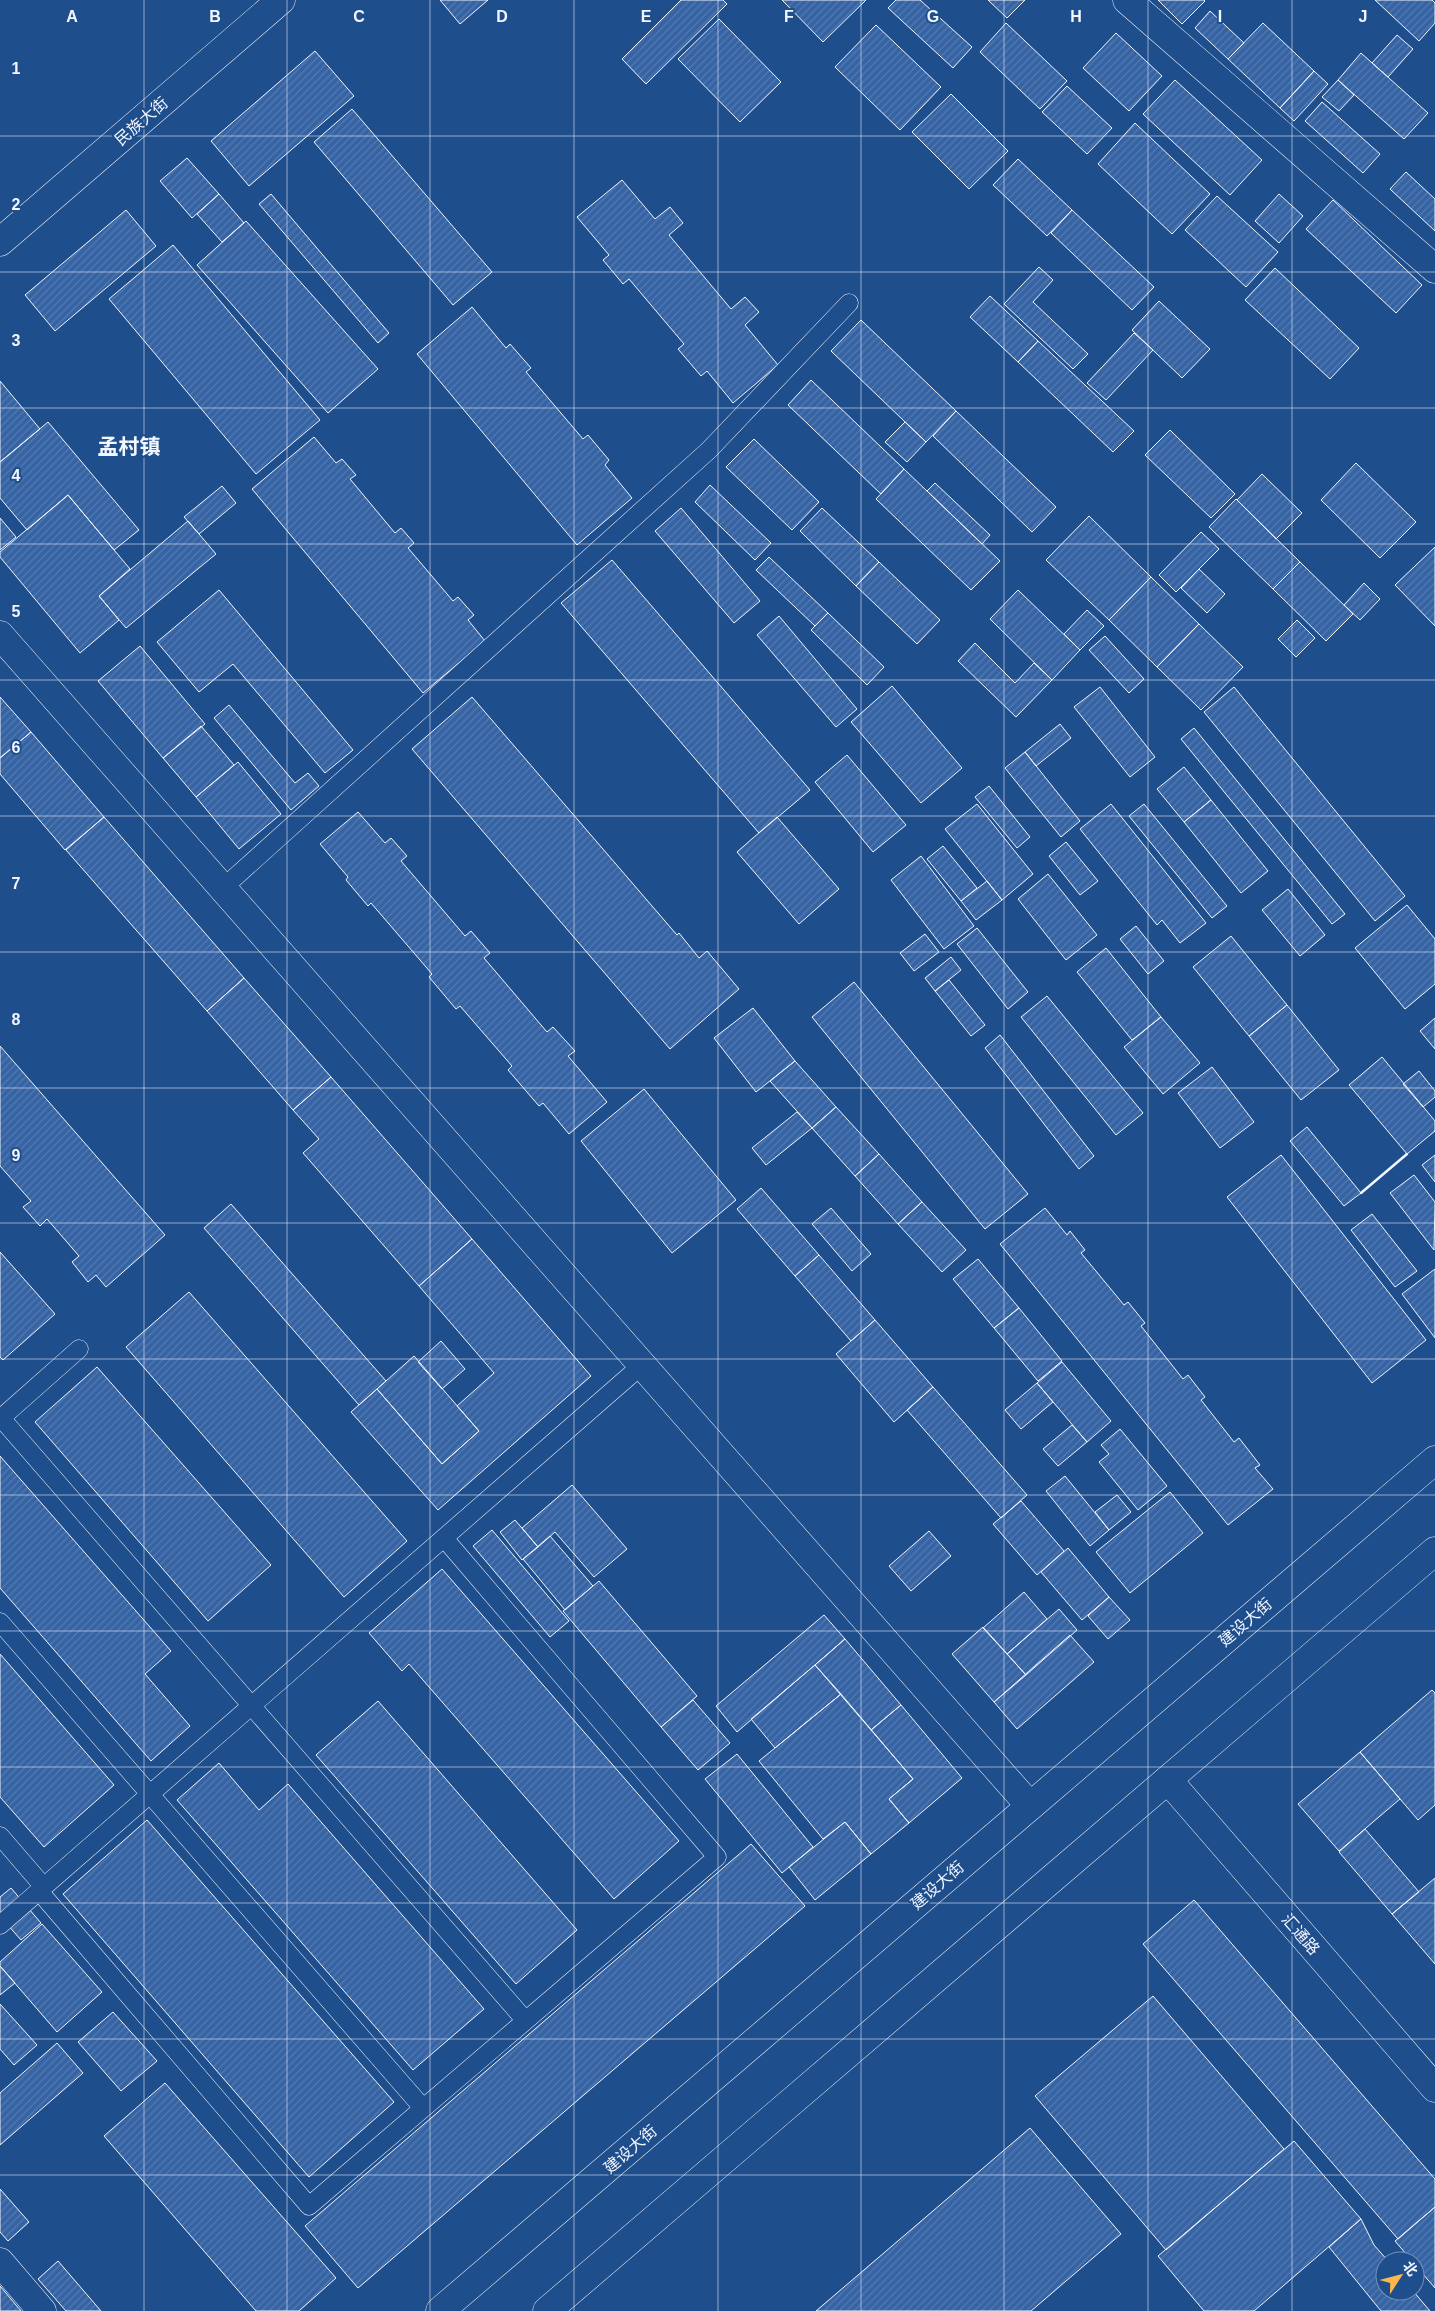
<svg xmlns="http://www.w3.org/2000/svg" width="1435" height="2311" font-family="Helvetica,'Noto Sans SC',sans-serif">
  <style>
    .building { fill: url(#building-hatch); stroke: #f2f6ff }
    .lines { fill: none; stroke-linecap: round; stroke-linejoin: round }
    .service-casing { stroke: #f2f6ff; stroke-width: 19 }
    .minor-casing { stroke: #f2f6ff; stroke-width: 29 }
    .tertiary-casing { stroke: #f2f6ff; stroke-width: 29 }
    .secondary-casing { stroke: #f2f6ff; stroke-width: 29 }
    .primary-casing { stroke: #f2f6ff; stroke-width: 29 }
    .service { stroke: #1f4e8c; stroke-width: 18 }
    .minor { stroke: #1f4e8c; stroke-width: 28 }
    .tertiary { stroke: #1f4e8c; stroke-width: 28 }
    .secondary { stroke: #1f4e8c; stroke-width: 28 }
    .primary { stroke: #1f4e8c; stroke-width: 28 }
    .wall { stroke: #f2f6ff; stroke-width: 2.5 }
    .grid { fill: none; stroke: #f2f6ff; stroke-width: 1; stroke-opacity: 0.55 }
    .labels { text-anchor: middle; stroke-width: 4; stroke-linejoin: round; paint-order: stroke }
    .street-label { font-size: 16px; fill: #f2f6ff; stroke: #1f4e8c }
    .district-label { font-size: 21px; font-weight: bold; fill: #f2f6ff; stroke: #1f4e8c }
    .grid-label { font-size: 16px; text-anchor: middle; font-weight: bold; fill: #f2f6ff; stroke: #1f4e8c; stroke-width: 4; stroke-linejoin: round; paint-order: stroke }
  </style>
  <defs>
    <pattern id="building-hatch" width="6" height="6" patternUnits="userSpaceOnUse" patternTransform="scale(1.25)"><rect width="6" height="6" fill="#3563a3"/><path d="M-1 1l2-2M0 6l6-6M5 7l2-2" fill="none" stroke="#537ab1"/></pattern>
  </defs>
  <rect width="100%" height="100%" fill="#1f4e8c"/>
  <path class="building" d="M440 0H488L460 24Z
    M681 0H723L727 4 646 84 622 59Z
    M782 0H866L823 42Z
    M896 0H920L972 47 953 68 888 8Z
    M988 0H1025L1007 18Z
    M1158 0H1204L1205 1 1182 24Z
    M1375 0H1432L1435 3V23L1419 41Z
    M1210 11 1244 43 1228 59 1195 28Z
    M719 19 781 82 740 122 678 59Z
    M1006 23 1067 81 1040 109 980 52Z
    M1263 23 1314 71 1280 108 1228 59Z
    M876 25 941 87 900 130 835 67Z
    M1116 33 1162 76 1129 111 1083 68Z
    M1397 35 1413 49 1388 77 1372 63Z
    M315 51 354 96 249 186 211 141Z
    M1361 53 1428 113 1404 139 1338 80Z
    M1314 71 1328 84 1294 121 1280 108Z
    M1175 80 1262 160 1230 195 1143 114Z
    M1338 80 1354 95 1339 111 1322 97Z
    M1067 86 1112 128 1087 154 1042 112Z
    M951 94 1008 151 969 189 912 132Z
    M1322 102 1380 154 1363 173 1305 121Z
    M352 109 492 272 453 305 314 142Z
    M1135 123 1210 194 1172 234 1098 164Z
    M187 158 219 194 192 218 160 181Z
    M1018 159 1072 210 1047 236 993 185Z
    M1406 172 1435 199V231L1390 189Z
    M622 180 655 219 670 207 683 223 669 235 731 309 745 297 759 312 745 325 778 365 733 403 707 371 701 376 678 349 684 344 629 279 623 284 603 260 609 255 577 217Z
    M219 194 244 223 222 242 197 214Z
    M271 194 389 333 378 343 259 204Z
    M1279 194 1303 216 1279 243 1255 221Z
    M1217 196 1278 252 1246 287 1185 230Z
    M1333 200 1422 285 1396 313 1306 229Z
    M126 210 156 246 55 331 25 295Z
    M1072 210 1154 287 1132 310 1051 233Z
    M246 221 378 369 328 413 197 265Z
    M173 245 320 420 256 474 109 299Z
    M1039 267 1053 280 1033 302 1088 354 1073 369 1004 304Z
    M1275 268 1359 348 1330 379 1245 300Z
    M990 296 1038 341 1018 362 970 317Z
    M1159 301 1210 349 1182 378 1132 330Z
    M472 307 506 348 510 344 531 368 526 372 583 439 588 435 609 460 605 465 632 498 577 545 417 354Z
    M861 320 956 411 926 442 831 351Z
    M1134 333 1153 350 1106 400 1087 383Z
    M1038 341 1134 431 1113 452 1018 362Z
    M811 380 904 469 881 494 788 405Z
    M0 381 40 429 0 462Z
    M956 411 1056 507 1032 532 933 436Z
    M48 422 139 530 114 550 68 495 27 530 0 498V462Z
    M905 422 926 442 907 462 885 442Z
    M1170 430 1235 494 1211 518 1145 455Z
    M314 437 336 463 342 459 356 475 350 479 395 533 401 528 414 543 408 548 453 601 458 597 474 615 468 620 485 641 423 693 252 489Z
    M754 439 819 502 792 530 726 467Z
    M1356 463 1416 522 1380 558 1321 500Z
    M904 469 1000 561 971 590 876 499Z
    M1262 474 1302 513 1276 539 1237 500Z
    M935 483 990 535 982 544 927 491Z
    M710 485 771 543 755 560 695 502Z
    M222 486 236 503 199 534 184 517Z
    M68 495 130 569 99 596 119 620 80 653 0 557V552Z
    M1236 499 1300 562 1273 589 1209 527Z
    M681 508 760 601 734 623 655 531Z
    M822 508 879 562 856 586 800 531Z
    M1089 516 1151 577 1109 620 1046 560Z
    M0 518 16 537 0 550Z
    M188 521 216 554 126 628 99 596Z
    M1201 532 1219 549 1176 592 1159 575Z
    M1435 547V626L1395 585Z
    M769 557 828 613 815 626 756 570Z
    M612 560 810 790 759 833 561 603Z
    M879 562 940 620 917 644 856 586Z
    M1300 562 1353 614 1326 641 1273 589Z
    M1199 569 1225 594 1207 613 1181 588Z
    M1151 577 1199 624 1157 667 1109 620Z
    M1364 583 1380 599 1360 620 1344 605Z
    M219 590 353 750 325 773 233 664 199 692 157 642Z
    M1018 590 1080 650 1052 680 990 619Z
    M1087 610 1104 626 1080 650 1064 634Z
    M828 613 884 667 867 685 811 630Z
    M779 616 857 709 836 727 757 635Z
    M1297 620 1315 638 1296 657 1278 639Z
    M1199 624 1243 667 1201 710 1157 667Z
    M1105 636 1144 679 1129 693 1089 650Z
    M975 643 1015 683 1034 663 1052 680 1016 717 958 661Z
    M140 646 205 724 163 758 98 681Z
    M892 686 962 768 921 803 851 722Z
    M1100 687 1155 757 1130 777 1074 707Z
    M1234 687 1405 896 1375 921 1204 712Z
    M0 697 31 732 0 758Z
    M472 697 677 935 679 933 699 958 707 951 739 989 670 1049 412 749Z
    M229 705 295 783 308 773 319 786 291 810 214 718Z
    M1060 724 1071 738 1036 766 1025 752Z
    M201 726 234 765 196 797 163 758Z
    M1194 728 1345 914 1332 924 1181 739Z
    M31 732 104 817 65 850 0 774V758Z
    M1025 752 1080 821 1061 837 1005 768Z
    M847 755 906 825 873 852 815 782Z
    M238 762 281 814 239 849 196 797Z
    M1184 767 1211 800 1184 822 1157 789Z
    M989 786 1030 837 1017 848 975 797Z
    M1211 800 1268 871 1241 893 1184 822Z
    M977 804 1033 874 1002 900 945 829Z
    M1111 804 1206 923 1180 943 1162 920 1157 925 1080 829Z
    M1144 804 1227 906 1212 918 1129 816Z
    M358 812 385 843 391 838 407 856 401 861 465 936 471 931 490 953 484 958 547 1032 553 1027 575 1051 568 1056 607 1102 569 1134 543 1103 539 1106 508 1070 512 1066 460 1006 456 1009 429 977 432 974 371 903 368 906 346 880 348 877 320 844Z
    M104 817 244 978 207 1011 66 850Z
    M777 817 839 889 799 924 737 852Z
    M1066 842 1098 881 1080 895 1049 856Z
    M943 846 977 888 961 901 927 859Z
    M921 856 974 926 944 949 891 880Z
    M1048 874 1097 935 1066 960 1018 899Z
    M987 881 1002 900 976 920 961 901Z
    M1288 889 1325 935 1300 956 1262 910Z
    M1407 905 1435 939V984L1405 1009 1355 948Z
    M1136 926 1164 961 1148 974 1120 939Z
    M977 928 1028 992 1008 1009 957 944Z
    M925 934 939 952 914 971 900 953Z
    M1231 936 1287 1005 1249 1036 1193 967Z
    M1106 948 1161 1017 1132 1040 1077 972Z
    M951 957 961 970 935 991 925 978Z
    M244 978 331 1077 293 1110 207 1011Z
    M949 980 985 1025 971 1036 935 991Z
    M854 982 1028 1194 985 1229 812 1017Z
    M1047 996 1143 1113 1116 1135 1021 1017Z
    M1287 1005 1339 1070 1301 1100 1249 1036Z
    M753 1008 795 1061 756 1092 714 1038Z
    M1161 1017 1200 1063 1163 1094 1124 1047Z
    M1435 1018V1049L1420 1031Z
    M1000 1035 1094 1156 1079 1169 985 1048Z
    M0 1046 165 1235 106 1287 96 1275 88 1282 72 1262 79 1256 47 1219 40 1226 23 1207 31 1201 0 1166Z
    M1382 1057 1435 1121V1131L1407 1154 1349 1085Z
    M795 1061 836 1107 812 1128 770 1081Z
    M1212 1067 1254 1122 1220 1148 1178 1093Z
    M1419 1071 1435 1091V1097L1423 1107 1403 1084Z
    M331 1077 472 1239 419 1286 303 1153 319 1139 293 1110Z
    M644 1089 736 1200 672 1253 581 1141Z
    M836 1107 879 1154 855 1176 812 1128Z
    M797 1112 812 1128 766 1165 752 1148Z
    M1307 1127 1361 1193 1344 1206 1290 1141Z
    M879 1154 922 1202 898 1224 855 1176Z
    M1281 1155 1426 1340 1372 1383 1227 1197Z
    M1435 1155V1182L1422 1165Z
    M1414 1175 1435 1202 1434 1250 1390 1193Z
    M761 1188 819 1255 795 1276 737 1209Z
    M922 1202 966 1250 942 1272 898 1224Z
    M231 1204 386 1381 359 1405 204 1228Z
    M831 1208 871 1254 852 1271 812 1224Z
    M1045 1208 1067 1235 1070 1231 1085 1250 1081 1253 1124 1305 1128 1302 1145 1323 1141 1326 1183 1379 1188 1375 1205 1397 1201 1400 1234 1442 1239 1438 1260 1465 1255 1468 1273 1489 1228 1525 1000 1244Z
    M1372 1214 1417 1271 1395 1287 1351 1230Z
    M472 1239 591 1376 438 1510 351 1412 377 1389 442 1464 479 1431 457 1406 494 1373 419 1286Z
    M0 1252 55 1314 3 1360 0 1357Z
    M819 1255 875 1320 851 1341 795 1276Z
    M978 1259 1019 1308 994 1328 953 1279Z
    M1435 1269V1338L1402 1294Z
    M189 1292 407 1541 344 1597 126 1347Z
    M1019 1308 1062 1361 1038 1381 994 1328Z
    M875 1320 933 1387 894 1422 836 1354Z
    M441 1341 465 1369 442 1389 418 1362Z
    M414 1356 479 1431 442 1464 377 1389Z
    M1062 1362 1111 1421 1087 1442 1037 1383Z
    M97 1367 271 1565 208 1621 35 1422Z
    M1037 1383 1053 1402 1021 1429 1005 1410Z
    M933 1387 1027 1495 1001 1518 907 1410Z
    M1072 1425 1087 1442 1058 1466 1043 1449Z
    M1120 1429 1167 1486 1138 1510 1099 1462 1109 1454 1101 1445Z
    M0 1456 171 1651 145 1674 190 1726 151 1761 0 1588Z
    M1065 1476 1109 1530 1090 1546 1046 1491Z
    M572 1485 627 1549 594 1577 555 1532 538 1547 522 1528Z
    M1170 1492 1203 1533 1130 1593 1096 1552Z
    M1117 1495 1131 1512 1109 1530 1095 1512Z
    M1021 1501 1064 1551 1037 1575 993 1524Z
    M515 1520 538 1547 522 1560 500 1532Z
    M492 1530 569 1621 550 1637 473 1546Z
    M929 1531 951 1556 911 1591 889 1566Z
    M550 1536 593 1586 565 1610 523 1559Z
    M1068 1548 1109 1597 1082 1620 1041 1572Z
    M442 1569 679 1841 614 1899 409 1664 402 1671 369 1633Z
    M599 1581 697 1696 661 1727 563 1611Z
    M1024 1592 1047 1619 1007 1654 983 1628Z
    M1109 1597 1130 1620 1108 1639 1088 1616Z
    M1059 1609 1077 1630 1026 1675 1007 1654Z
    M824 1615 845 1639 737 1732 716 1706Z
    M983 1627 1026 1675 994 1702 952 1654Z
    M1070 1635 1094 1662 1017 1729 994 1702Z
    M845 1639 901 1705 871 1730 815 1665Z
    M0 1654 114 1785 44 1847 0 1797Z
    M815 1665 841 1694 775 1748 751 1719Z
    M1432 1690 1435 1693V1805L1418 1820 1360 1752Z
    M841 1694 913 1779 889 1799 909 1823 871 1854 845 1822 823 1839 759 1761Z
    M693 1700 730 1743 698 1770 661 1727Z
    M378 1701 577 1930 516 1984 316 1755Z
    M901 1705 962 1778 909 1823 889 1799 913 1779 871 1730Z
    M1360 1752 1400 1799 1339 1851 1298 1804Z
    M737 1754 813 1847 782 1873 705 1779Z
    M219 1763 259 1810 288 1784 484 2009 413 2070 177 1800Z
    M147 1820 394 2102 309 2177 63 1894Z
    M845 1822 871 1854 815 1900 789 1867Z
    M1365 1829 1419 1892 1392 1914 1339 1852Z
    M751 1844 805 1906 358 2288 305 2226Z
    M1435 1878V1964L1392 1914Z
    M11 1888 41 1923 21 1940 0 1916V1897Z
    M1194 1900 1435 2179V2207L1398 2239 1143 1944Z
    M42 1924 102 1992 57 2032 0 1966V1962Z
    M0 1966 15 1983 0 1995Z
    M1153 1996 1284 2149 1166 2250 1035 2096Z
    M0 2004 37 2045 14 2065 0 2049Z
    M113 2012 157 2061 121 2091 78 2042Z
    M57 2043 83 2073 0 2145V2093Z
    M165 2083 336 2278 299 2311H256L104 2136Z
    M1030 2128 1121 2234 1031 2311H816Z
    M1294 2141 1361 2219 1254 2311H1204L1158 2256Z
    M0 2189 29 2222 8 2241 0 2232Z
    M1435 2207V2288L1415 2265V2261H1412L1395 2241Z
    M1361 2219 1374 2245 1388 2261H1385V2291H1413L1430 2311H1381L1329 2247Z
    M58 2261 101 2311H66L38 2279Z
    M0 2286 21 2311H0Z"/>
  <g class="lines">
    <g class="service-casing">
      <path id="service" d="M223 888 709 450 849 303
        M1 1418 525 2020
        M0 1419 79 1349
        M0 1622 423 2108
        M0 1836 44 1887
        M39 1891 309 2206 717 1857 444 1538
        M0 1925 642 1365"/>
    </g>
    <g class="minor-casing">
      <path id="minor" d="M1127 0 1435 269
        M0 2262 42 2311"/>
    </g>
    <g class="tertiary-casing">
      <path id="tertiary" d="M0 635 1030 1806
        M1168 1780 1435 2088"/>
    </g>
    <g class="secondary-casing">
      <path id="secondary" d="M0 242 281 0"/>
    </g>
    <g class="primary-casing">
      <path id="primary" d="M440 2311 1435 1460
        M547 2311 1435 1551"/>
    </g>
    <use href="#service" class="service"/>
    <use href="#minor" class="minor"/>
    <use href="#tertiary" class="tertiary"/>
    <use href="#secondary" class="secondary"/>
    <use href="#primary" class="primary"/>
    <path class="wall" d="M1361 1193 1407 1154"/>
  </g>
  <path class="grid" d="M144 0V2311M287 0V2311M430 0V2311M574 0V2311M718 0V2311M861 0V2311M1004 0V2311M1148 0V2311M1292 0V2311M0 136H1435M0 272H1435M0 408H1435M0 544H1435M0 680H1435M0 816H1435M0 952H1435M0 1088H1435M0 1223H1435M0 1359H1435M0 1495H1435M0 1631H1435M0 1767H1435M0 1903H1435M0 2039H1435M0 2175H1435"/>
  <g class="labels">
    <g class="street-label">
      <text transform="translate(141 121) rotate(-41)" y="6">民族大街</text>
      <text transform="translate(1245 1622) rotate(-41)" y="6">建设大街</text>
      <text transform="translate(937 1885) rotate(-41)" y="6">建设大街</text>
      <text transform="translate(1301 1934) rotate(49)" y="6">汇通路</text>
      <text transform="translate(630 2149) rotate(-41)" y="6">建设大街</text>
    </g>
    <g class="district-label">
      <text x="129" y="454">孟村镇</text>
    </g>
  </g>
  <g class="grid-label">
    <text x="72" y="22">A</text>
    <text x="215" y="22">B</text>
    <text x="359" y="22">C</text>
    <text x="502" y="22">D</text>
    <text x="646" y="22">E</text>
    <text x="789" y="22">F</text>
    <text x="933" y="22">G</text>
    <text x="1076" y="22">H</text>
    <text x="1220" y="22">I</text>
    <text x="1363" y="22">J</text>
    <text x="16" y="74">1</text>
    <text x="16" y="210">2</text>
    <text x="16" y="346">3</text>
    <text x="16" y="481">4</text>
    <text x="16" y="617">5</text>
    <text x="16" y="753">6</text>
    <text x="16" y="889">7</text>
    <text x="16" y="1025">8</text>
    <text x="16" y="1161">9</text>
  </g>
  <g transform="translate(1400 2276) rotate(54)"><circle r="24" fill="#1f4e8c" stroke="#7391ba"/>
  <path d="M0-4L9 19L0 12L-9 19Z" fill="#ffb74d"/>
  <text y="-8" font-size="14" font-weight="bold" text-anchor="middle" fill="#f2f6ff">北</text>
  </g>
</svg>
